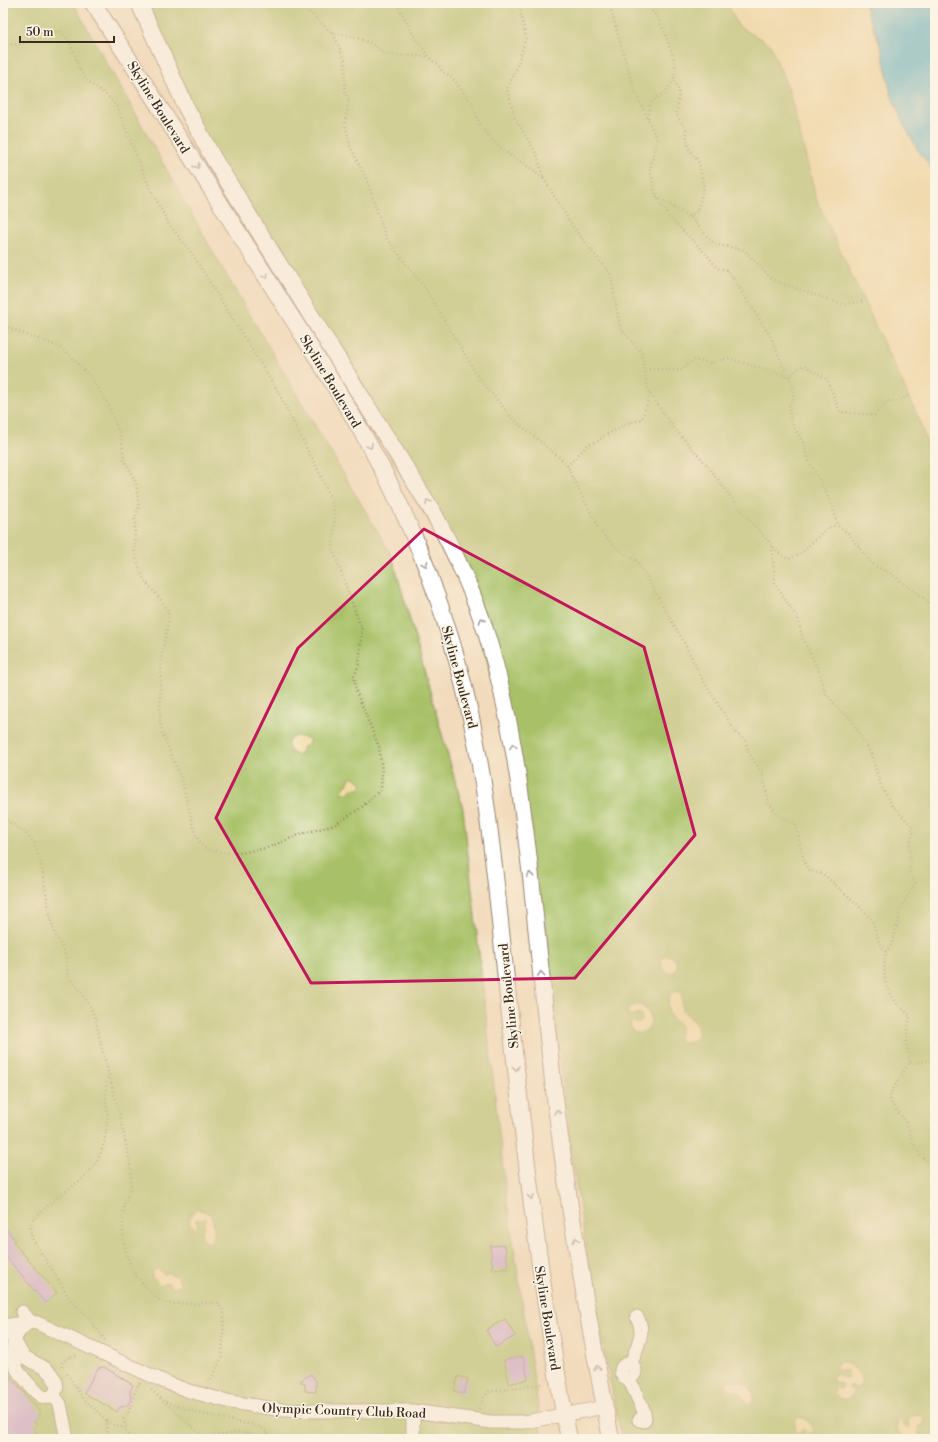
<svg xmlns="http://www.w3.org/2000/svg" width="938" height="1442" font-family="'Libre Bodoni',serif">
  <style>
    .green { fill: #a8c167; stroke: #727642 }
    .sand { fill: #eeda9e; stroke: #94825e }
    .water { fill: #58b9d6; stroke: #4a727a }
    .building { fill: #c39fd5 }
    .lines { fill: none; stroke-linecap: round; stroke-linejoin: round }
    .minor-casing { stroke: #96826d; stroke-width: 15 }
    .major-casing { stroke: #96826d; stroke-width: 18 }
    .path { stroke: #96826d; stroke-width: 2.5; stroke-dasharray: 1 3; stroke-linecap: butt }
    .minor { stroke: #fff; stroke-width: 13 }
    .major { stroke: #fff; stroke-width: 16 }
    .oneway { stroke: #a79f9a }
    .marked { fill: none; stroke: #c2185b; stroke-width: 3; stroke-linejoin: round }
    .labels { text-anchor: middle; stroke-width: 3; stroke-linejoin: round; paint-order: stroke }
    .street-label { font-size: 13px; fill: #3b2a1e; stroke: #fcf5e5 }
  </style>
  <rect width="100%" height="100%" fill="#fcf5e5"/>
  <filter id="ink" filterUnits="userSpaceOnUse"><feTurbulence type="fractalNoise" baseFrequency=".025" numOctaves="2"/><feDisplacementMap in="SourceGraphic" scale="8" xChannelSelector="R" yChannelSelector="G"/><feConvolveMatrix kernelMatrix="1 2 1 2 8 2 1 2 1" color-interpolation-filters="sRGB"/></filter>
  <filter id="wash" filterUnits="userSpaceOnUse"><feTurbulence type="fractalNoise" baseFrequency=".012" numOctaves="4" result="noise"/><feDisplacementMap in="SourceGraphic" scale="16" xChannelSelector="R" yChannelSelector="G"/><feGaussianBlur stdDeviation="0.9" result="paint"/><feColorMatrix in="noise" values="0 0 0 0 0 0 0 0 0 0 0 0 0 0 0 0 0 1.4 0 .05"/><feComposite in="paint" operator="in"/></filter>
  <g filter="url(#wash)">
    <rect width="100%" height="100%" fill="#f2dbbc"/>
    <path class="green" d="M3 3H73L214 254 392 556 463 809 506 1195 543 1439H3Z
      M139 3H727L738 26 770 44 789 91 817 201 919 419 930 454 935 457V1439H622L599 1326 572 1159 543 913 535 914 524 817 471 592 226 181Z"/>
    <path class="sand" d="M727 3H864L882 50 891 94 903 123 918 150 935 173V457L930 454 919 419 817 201 789 91 770 44 738 26Z
      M296 736 307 738 309 740V744L302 748 301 753 295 755C290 751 288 748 288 742L291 738Z
      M353 777 357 779 362 784V787L358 789H352L348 793H342V790L347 785 350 778Z
      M665 955 672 956 676 961 677 967 673 973C664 974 660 966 662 959Z
      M676 991 680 992 682 997V1010C690 1018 700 1023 698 1036L691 1042 684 1043 679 1039C678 1035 681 1031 681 1027 679 1021 675 1022 672 1018 666 1012 668 1000 671 993Z
      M636 1005C659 1007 653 1039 633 1032L630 1026 631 1022C636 1021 638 1026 642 1020L641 1014 638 1013 631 1016 627 1013 628 1007Z
      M196 1208 210 1214C214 1222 217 1233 212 1241L206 1243 201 1235 206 1218 196 1220 198 1225 196 1229 195 1230 189 1222 190 1216Z
      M157 1268 164 1274 168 1273 177 1276 180 1282V1285L172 1288 168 1282 162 1285 158 1284 156 1280 152 1278V1272Z
      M841 1362C848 1362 859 1371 862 1377L863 1381 860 1387 857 1388 852 1386H849V1388L853 1390C853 1401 840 1401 834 1395L835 1389 837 1388 841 1389 842 1387 841 1384 834 1382 832 1378 833 1375 838 1374 845 1378 848 1377 847 1371 836 1369 837 1364Z
      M730 1380C743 1380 759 1389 752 1404L747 1405 741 1393 730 1389 727 1386V1381Z
      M918 1415 921 1416 925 1420 923 1425 918 1428 919 1439H905L896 1429 898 1421 900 1419 902 1420 904 1426 908 1428 909 1427 908 1419 911 1417Z
      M799 1417C805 1417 814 1425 814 1432L809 1433 805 1438 802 1437 806 1432 805 1430 802 1429 798 1433 796 1431C795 1426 793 1420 799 1417Z"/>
    <path class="water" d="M864 3H935V173L918 150 903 123 891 94 882 50Z"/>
    <g id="blocks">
      <path class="building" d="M3 1225 15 1240 13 1242 57 1293 45 1303 3 1253Z
        M505 1245 508 1268 493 1270 490 1246Z
        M505 1319 515 1336 496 1347 486 1330Z
        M523 1356 528 1379 509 1384 504 1360Z
        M104 1367 133 1385 130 1391 131 1399 127 1406 120 1407 117 1412 84 1393 98 1368Z
        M3 1368 41 1413 38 1415 40 1416 34 1422 37 1425 33 1428 42 1439H3Z
        M311 1374 316 1381V1392L305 1391V1384L300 1381Z
        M458 1376 468 1379 464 1394 454 1391Z"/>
    </g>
  </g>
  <g filter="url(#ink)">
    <use href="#blocks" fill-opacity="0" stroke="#96826d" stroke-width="1"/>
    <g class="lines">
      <g class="minor-casing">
        <path id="minor" d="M3 1326 31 1322 37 1323 165 1382 189 1391 231 1402 282 1410 317 1411H413L491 1422H525L605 1407
          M3 1331C14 1334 16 1346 22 1354 32 1366 44 1361 55 1380 59 1388 55 1400 44 1397 37 1395 32 1388 28 1383 24 1378 19 1374 17 1369 8 1352 14 1329 31 1322L22 1312
          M621 1371a7 7 0 1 1 14 0a7 7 0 1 1-14 0Z
          M631 1365C635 1348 647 1334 637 1317
          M629 1379 643 1409 645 1418 644 1421 639 1420
          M53 1395 60 1404 67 1439
          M413 1411V1439"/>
      </g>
      <g class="major-casing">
        <path id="major" d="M93 3C152 94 209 186 267 278 302 335 340 391 372 450 406 511 432 576 452 643 485 752 494 866 506 979 523 1133 539 1287 569 1439
          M139 3 186 107 212 156 433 512C452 547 469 583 482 620 510 704 521 791 531 877 538 945 545 1013 553 1081 567 1201 588 1320 611 1439"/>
      </g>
      <path class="path" d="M302 3 304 7 334 35 345 61V91L349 100 345 121 350 146 367 181 386 238 425 288 479 378 511 417 565 462 600 531 618 549 637 561 685 644 701 677 737 734 745 740 749 754 762 772 769 804 781 817 795 822 804 862 810 871 823 874 857 904 872 920 879 942 886 952C881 979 887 999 910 1015L906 1042 910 1063
        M392 3 397 6 403 15 411 31 429 57 434 62 438 64 442 71 451 77 472 103 480 125 494 142 511 156 531 168 544 179
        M518 3 526 37 517 67 507 89 515 118 537 155 544 179 573 227 611 275 620 328 642 353 648 391 650 393 674 428 706 464 744 514 778 552 788 559 800 554 827 528 837 525
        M609 3 633 87 657 139 650 169 656 196 691 218 714 244 744 250 773 280 844 305 863 301
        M650 3 652 11 658 18 665 33 674 59 676 69 674 79 679 91 678 104 676 114 686 129 688 147 699 163 704 187 697 211 688 217
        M331 32 354 37 371 43 385 54 428 57
        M3 45C9 44 17 45 23 43 40 39 42 29 62 32L69 41 74 52 79 68 86 80 108 96 117 107 148 184 168 223 190 251 276 388 320 474 330 497 335 516 333 550 362 630 359 664 354 676 356 691 379 747 382 771 381 789 361 808 336 824 327 827 301 834 267 848 239 853 220 852 209 850 201 845 196 835 192 822 182 781 162 733 160 720 161 660 169 617 167 609 157 595 144 580 137 561 134 547 135 534V518L139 507 136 484 130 470 124 460 122 441 109 406 92 379 69 354 57 346 42 340 26 335 9 328 3 322
        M648 118 650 105 653 100 664 94 674 80
        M656 196 669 217 708 256 717 268 728 270 767 331 773 342 783 366 793 386 794 398 789 405 791 422 804 445 809 461 827 494 834 511 837 525 848 533 868 559 875 566 890 573 926 600 935 614
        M645 369 682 370 693 360 710 363 728 358 789 377 803 365 827 379 840 412 875 415 888 401H898L908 396
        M567 466 589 444 598 441 602 437 618 429 623 425 642 419 650 394
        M772 546 775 584 798 619 802 637 818 669 825 692 839 710 850 717 871 754 881 786 893 807 896 808 902 816 912 826 913 833 910 842V874L915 883 899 912V921L892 943 886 952
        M3 818 26 833 35 844 41 864 51 921 55 935 62 947 66 958 68 977 80 990 90 1006 96 1021 102 1049 120 1116 131 1169V1188L124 1205 123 1216V1233L126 1254 135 1274 141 1282 158 1299 164 1303 171 1304 218 1303 223 1310 224 1318 222 1357 212 1378 207 1383
        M935 1060C926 1060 917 1064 908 1063 904 1075 892 1085 890 1098 889 1103 900 1114 903 1118 910 1129 912 1144 920 1155 924 1160 930 1161 935 1165
        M105 1340 88 1317 73 1303 34 1242C31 1236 29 1230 32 1222 34 1218 37 1216 40 1213 55 1196 81 1184 93 1167 105 1150 108 1128 107 1108 106 1096 104 1086 109 1075
        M62 1367V1362L71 1356H77
        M67 1374 82 1397 106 1420 108 1439
        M151 1390 202 1435 217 1436 236 1432 251 1433 260 1439
        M166 1402 198 1413 261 1427 273 1439
        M479 1409 484 1397 489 1392 542 1384
        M106 1421 125 1429
        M129 1439 124 1419C132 1408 133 1395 139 1383L140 1384
        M260 1439 268 1433"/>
      <use href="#minor" class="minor"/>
      <use href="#major" class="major"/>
    </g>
    <defs><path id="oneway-chevron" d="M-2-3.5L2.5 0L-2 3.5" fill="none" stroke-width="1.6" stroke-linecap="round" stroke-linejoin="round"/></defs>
    <g class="oneway">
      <use href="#oneway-chevron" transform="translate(197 166) rotate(58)"/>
      <use href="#oneway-chevron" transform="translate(266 276) rotate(58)"/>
      <use href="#oneway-chevron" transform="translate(370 446) rotate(60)"/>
      <use href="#oneway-chevron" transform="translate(428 502) rotate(-121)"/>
      <use href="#oneway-chevron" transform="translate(425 564) rotate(69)"/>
      <use href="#oneway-chevron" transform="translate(482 620) rotate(-109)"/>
      <use href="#oneway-chevron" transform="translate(513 746) rotate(-101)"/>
      <use href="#oneway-chevron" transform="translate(530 875) rotate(-96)"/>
      <use href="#oneway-chevron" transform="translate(541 974) rotate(-96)"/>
      <use href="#oneway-chevron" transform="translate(516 1068) rotate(84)"/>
      <use href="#oneway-chevron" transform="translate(557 1112) rotate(-97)"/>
      <use href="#oneway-chevron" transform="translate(531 1197) rotate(84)"/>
      <use href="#oneway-chevron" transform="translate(576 1240) rotate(-99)"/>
      <use href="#oneway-chevron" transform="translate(597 1368) rotate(-101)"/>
    </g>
  </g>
  <path d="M0 0H938V1442H0ZM424 529 644 647 695 835 575 978 311 983 216 818 298 648Z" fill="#f2dbbc" fill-opacity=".55" fill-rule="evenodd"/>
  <path class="marked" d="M424 529 644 647 695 835 575 978 311 983 216 818 298 648Z"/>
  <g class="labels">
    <g class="street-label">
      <text transform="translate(159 107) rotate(58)" y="5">Skyline Boulevard</text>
      <text transform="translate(331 381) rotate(59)" y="5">Skyline Boulevard</text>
      <text transform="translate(460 677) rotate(75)" y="5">Skyline Boulevard</text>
      <text transform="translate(508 996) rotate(-96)" y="5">Skyline Boulevard</text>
      <text transform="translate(548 1318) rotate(81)" y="5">Skyline Boulevard</text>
      <text transform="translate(344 1410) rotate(2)" y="5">Olympic Country Club Road</text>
    </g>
  </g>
  <rect width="938" height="1442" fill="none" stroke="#fcf5e5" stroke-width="16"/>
  <path d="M20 36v6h94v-6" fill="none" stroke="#3b2a1e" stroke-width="2"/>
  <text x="26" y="36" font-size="12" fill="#3b2a1e" stroke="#fcf5e5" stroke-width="3" paint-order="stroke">50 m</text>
</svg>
